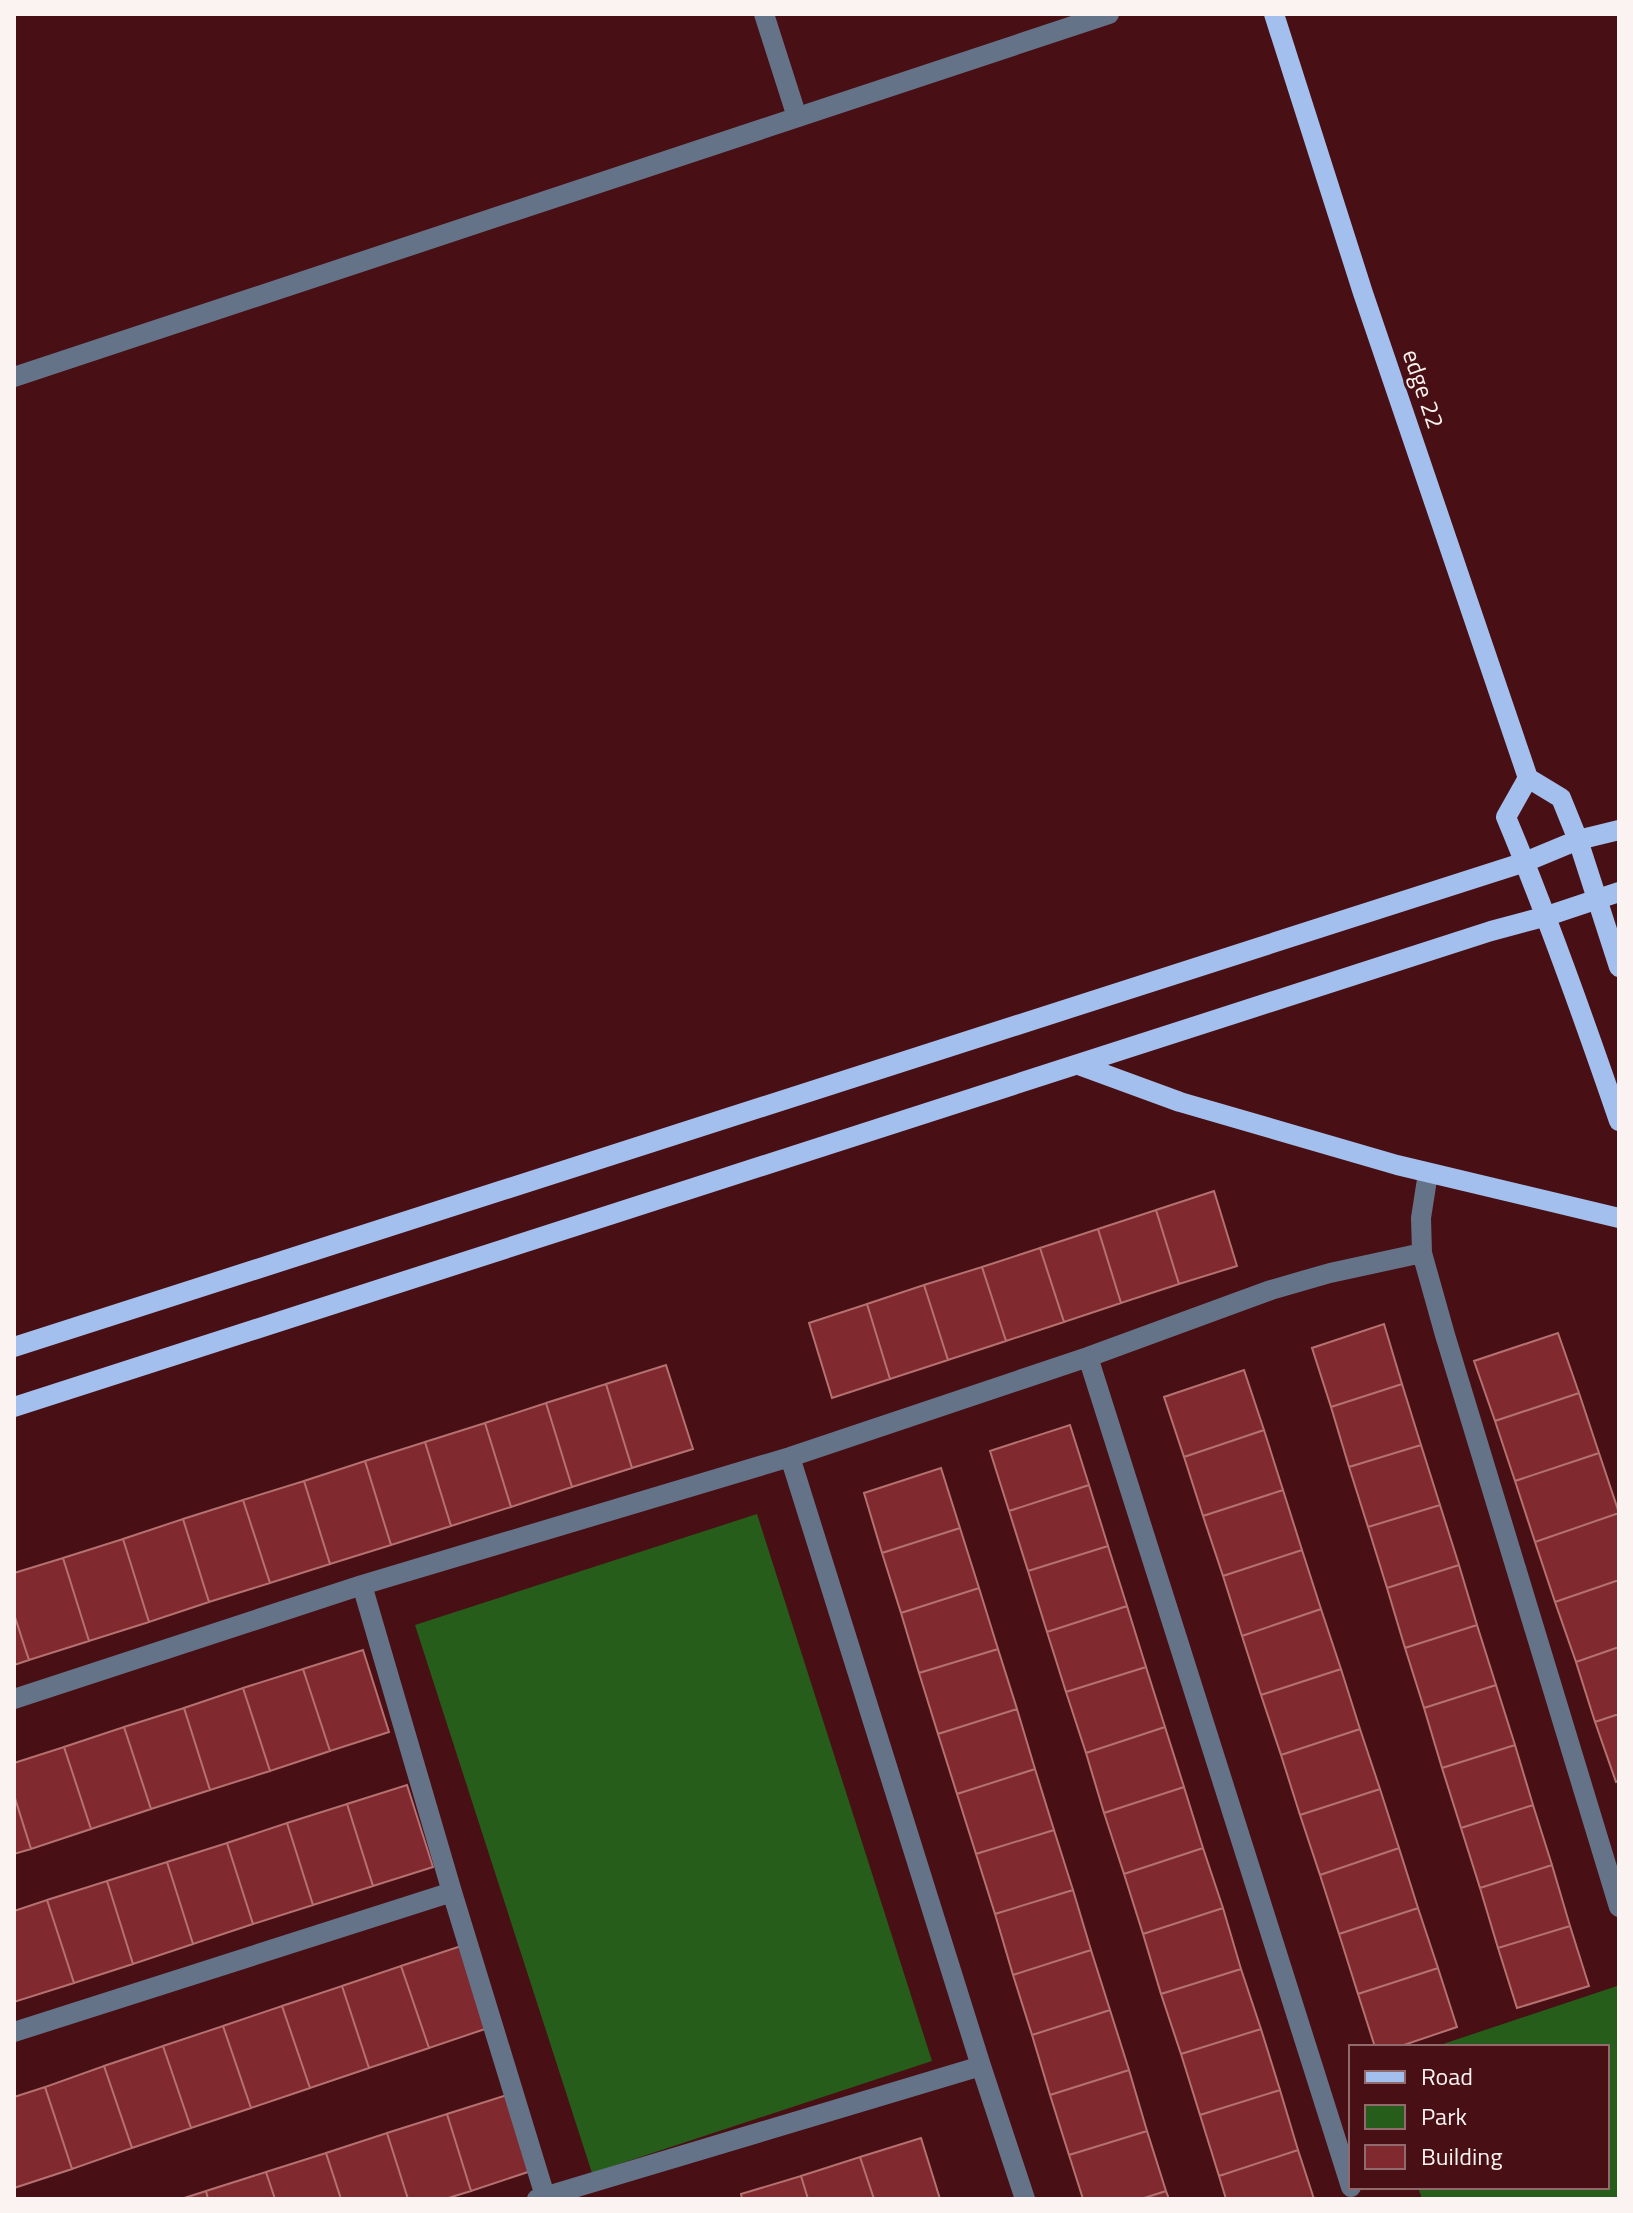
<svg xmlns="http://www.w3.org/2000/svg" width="1633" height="2213" font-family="'Titillium Web',sans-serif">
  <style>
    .green { fill: #275d1b }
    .building { fill: #802a30; stroke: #b47170; stroke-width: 2 }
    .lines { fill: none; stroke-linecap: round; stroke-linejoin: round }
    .minor { stroke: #657389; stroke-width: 20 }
    .major { stroke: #a3bfed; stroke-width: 20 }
    .labels { text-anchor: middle; stroke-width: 6; stroke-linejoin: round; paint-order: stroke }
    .street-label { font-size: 24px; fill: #fbf3f2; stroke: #480f14 }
  </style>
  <rect width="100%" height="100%" fill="#480f14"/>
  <path class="green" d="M757 1514 932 2061 592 2173 415 1625Z
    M1617 1986 1619 2199H1422L1418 2187H1607V2047H1434Z"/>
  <path class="building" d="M1214 1191 1237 1266 1179 1284 1156 1210Z
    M1156 1210 1179 1284 1121 1303 1098 1229Z
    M1098 1229 1121 1303 1064 1322 1040 1248Z
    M1040 1248 1064 1322 1006 1341 982 1267Z
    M982 1267 1006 1341 948 1360 924 1285Z
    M924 1285 948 1360 890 1379 867 1304Z
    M867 1304 890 1379 832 1398 809 1323Z
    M1384 1324 1402 1384 1331 1407 1312 1348Z
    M1558 1333 1579 1393 1495 1421 1474 1361Z
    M666 1365 693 1449 632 1468 606 1384Z
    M1244 1370 1264 1430 1184 1457 1164 1397Z
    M606 1384 632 1468 572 1487 546 1403Z
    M1402 1384 1421 1445 1349 1467 1331 1407Z
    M1579 1393 1599 1453 1515 1481 1495 1421Z
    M546 1403 572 1487 511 1507 485 1423Z
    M485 1423 511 1507 451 1526 425 1442Z
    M1070 1425 1089 1485 1009 1511 990 1451Z
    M1264 1430 1283 1490 1203 1516 1184 1457Z
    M425 1442 451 1526 391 1545 365 1461Z
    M1421 1445 1440 1505 1368 1527 1349 1467Z
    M1599 1453 1619 1513 1535 1542 1515 1481Z
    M365 1461 391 1545 330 1564 304 1481Z
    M941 1468 960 1528 882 1553 864 1493Z
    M304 1481 330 1564 270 1583 243 1500Z
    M1089 1485 1108 1546 1028 1571 1009 1511Z
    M1283 1490 1302 1550 1223 1576 1203 1516Z
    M243 1500 270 1583 209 1602 183 1519Z
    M1440 1505 1459 1565 1387 1588 1368 1527Z
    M1619 1513V1580L1555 1602 1535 1542Z
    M183 1519 209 1602 149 1622 123 1539Z
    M960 1528 979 1588 901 1613 882 1553Z
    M123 1539 149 1622 89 1641 63 1558Z
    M1108 1546 1127 1606 1047 1632 1028 1571Z
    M1302 1550 1321 1609 1242 1636 1223 1576Z
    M63 1558 89 1641 29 1660 14 1614V1573Z
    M1459 1565 1477 1625 1405 1648 1387 1588Z
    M1619 1580V1647L1576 1662 1555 1602Z
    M979 1588 998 1649 919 1673 901 1613Z
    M1127 1606 1146 1667 1066 1692 1047 1632Z
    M1321 1609 1341 1669 1261 1695 1242 1636Z
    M14 1614 29 1660 14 1665Z
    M1477 1625 1496 1685 1424 1708 1405 1648Z
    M1619 1647V1714L1595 1722 1576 1662Z
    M998 1649 1017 1709 938 1734 919 1673Z
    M363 1650 389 1732 330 1751 303 1669Z
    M1146 1667 1165 1727 1086 1753 1066 1692Z
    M303 1669 330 1751 270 1771 243 1688Z
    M1341 1669 1360 1729 1281 1755 1261 1695Z
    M1496 1685 1515 1745 1442 1768 1424 1708Z
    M243 1688 270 1771 210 1790 184 1708Z
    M184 1708 210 1790 151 1809 124 1727Z
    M1017 1709 1035 1769 957 1794 938 1734Z
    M1619 1714V1781L1616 1782 1595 1722Z
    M124 1727 151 1809 91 1829 64 1747Z
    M1165 1727 1184 1787 1104 1813 1086 1753Z
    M1360 1729 1380 1789 1300 1815 1281 1755Z
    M1515 1745 1533 1805 1461 1828 1442 1768Z
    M64 1747 91 1829 31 1849 14 1795V1763Z
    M1035 1769 1054 1830 976 1854 957 1794Z
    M407 1785 433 1867 373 1886 347 1804Z
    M1184 1787 1203 1848 1124 1874 1104 1813Z
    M1380 1789 1399 1848 1320 1875 1300 1815Z
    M14 1795 31 1849 14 1854Z
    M347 1804 373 1886 313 1905 287 1823Z
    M1533 1805 1552 1865 1480 1888 1461 1828Z
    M287 1823 313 1905 253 1924 227 1843Z
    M1054 1830 1073 1890 995 1914 976 1854Z
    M227 1843 253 1924 193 1944 167 1862Z
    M1203 1848 1223 1908 1143 1934 1124 1874Z
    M1399 1848 1418 1908 1339 1934 1320 1875Z
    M167 1862 193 1944 133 1964 107 1881Z
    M1552 1865 1570 1926 1498 1948 1480 1888Z
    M107 1881 133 1964 74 1983 47 1900Z
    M1073 1890 1091 1950 1013 1975 995 1914Z
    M47 1900 74 1983 14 2002V1911Z
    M1223 1908 1241 1969 1161 1994 1143 1934Z
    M1418 1908 1438 1968 1358 1994 1339 1934Z
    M1570 1926 1589 1986 1517 2008 1498 1948Z
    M461 1946 488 2028 429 2048 401 1966Z
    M1091 1950 1110 2010 1032 2035 1013 1975Z
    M401 1966 429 2048 369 2068 342 1986Z
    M1438 1968 1457 2027 1398 2047H1375L1358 1994Z
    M1241 1969 1261 2029 1181 2054 1161 1994Z
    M342 1986 369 2068 310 2088 282 2006Z
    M282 2006 310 2088 251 2108 223 2026Z
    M1110 2010 1129 2070 1050 2095 1032 2035Z
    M223 2026 251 2108 191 2128 163 2046Z
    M1261 2029 1280 2090 1200 2115 1181 2054Z
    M163 2046 191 2128 132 2148 104 2066Z
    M104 2066 132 2148 72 2169 45 2087Z
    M1129 2070 1147 2131 1069 2155 1050 2095Z
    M45 2087 72 2169 14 2188V2097Z
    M1280 2090 1298 2150 1219 2176 1200 2115Z
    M507 2095 531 2171 471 2191 447 2114Z
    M447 2114 471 2191 445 2199H408L387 2133Z
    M1147 2131 1166 2191 1141 2199H1083L1069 2155Z
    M387 2133 408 2199H341L326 2153Z
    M921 2138 940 2199H874L860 2157Z
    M1298 2150 1314 2199H1226L1219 2176Z
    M326 2153 341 2199H275L266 2172Z
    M860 2157 874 2199H808L801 2176Z
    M266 2172 275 2199H208L206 2191Z
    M801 2176 808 2199H742L741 2194Z
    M206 2191 208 2199H181Z
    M1166 2191 1169 2199H1141Z"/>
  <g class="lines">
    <path class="minor" d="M764 14 797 117
      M14 377 1109 14
      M1428 1173 1421 1218 1422 1253 1445 1335 1619 1907
      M1088 1357 1351 2187
      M790 1457 981 2066 1025 2199
      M362 1585 452 1892 545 2196
      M14 1699 362 1585 790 1457 1088 1357 1271 1290 1330 1273 1422 1253
      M14 2032 452 1892
      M537 2199 981 2066"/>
    <path class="major" d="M1274 14 1363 293 1528 778
      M1528 778 1506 817C1548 917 1584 1019 1619 1121
      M1528 778 1561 798 1578 840 1619 967
      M1079 1065 1180 1102 1397 1165 1619 1218
      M14 1347 1525 862 1578 840 1619 830
      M14 1407 1491 931 1547 916 1619 892"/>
  </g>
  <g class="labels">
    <g class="street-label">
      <text transform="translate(1423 389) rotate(71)" y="8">edge 22</text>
    </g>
  </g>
  <rect width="1633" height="2213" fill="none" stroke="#fbf3f2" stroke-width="32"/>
  <rect x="1349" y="2045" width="260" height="144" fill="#480f14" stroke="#906a6d" stroke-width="2"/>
  <rect x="1365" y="2071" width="40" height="12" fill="#a3bfed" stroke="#906a6d" stroke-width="2"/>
  <text x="1421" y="2085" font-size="24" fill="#fbf3f2">Road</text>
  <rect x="1365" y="2105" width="40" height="24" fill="#275d1b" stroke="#906a6d" stroke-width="2"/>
  <text x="1421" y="2125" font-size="24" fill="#fbf3f2">Park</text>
  <rect x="1365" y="2145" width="40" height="24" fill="#802a30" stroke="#906a6d" stroke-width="2"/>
  <text x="1421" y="2165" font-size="24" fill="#fbf3f2">Building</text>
</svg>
